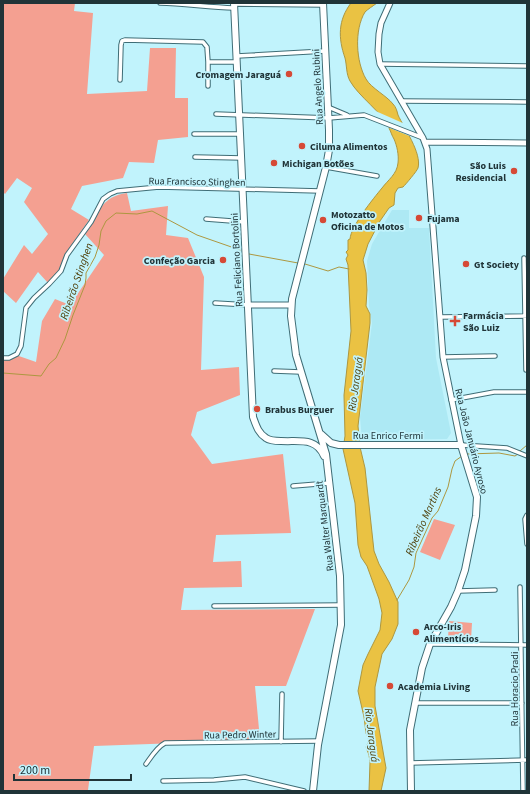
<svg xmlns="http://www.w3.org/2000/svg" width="530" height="794" font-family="'Source Sans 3',sans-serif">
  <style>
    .built { fill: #ade9f4 }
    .green { fill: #f4a091 }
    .water { fill: #eac243; stroke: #ad9740 }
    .pier { fill: #c1f3fc }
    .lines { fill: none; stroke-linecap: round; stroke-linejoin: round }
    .stream { stroke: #ad9740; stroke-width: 1 }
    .street-casing { stroke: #3f6d76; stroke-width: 5.5 }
    .secondary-casing { stroke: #3f6d76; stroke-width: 7 }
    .primary-casing { stroke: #3f6d76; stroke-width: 8 }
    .street { stroke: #fff; stroke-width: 3.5 }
    .secondary { stroke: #fff; stroke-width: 5 }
    .primary { stroke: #fff; stroke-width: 6 }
    .poi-dot { fill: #d64936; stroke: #c1f3fc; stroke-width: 1.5 }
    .labels { text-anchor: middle; stroke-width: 3.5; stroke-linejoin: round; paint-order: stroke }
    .poi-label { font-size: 10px; font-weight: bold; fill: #203438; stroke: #c1f3fc; text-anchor: start }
    .street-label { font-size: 10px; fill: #203438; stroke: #c1f3fc }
    .water-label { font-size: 11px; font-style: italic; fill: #50400b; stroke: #c1f3fc }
  </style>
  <rect width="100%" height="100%" fill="#c1f3fc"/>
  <path class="built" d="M392 210H409V228H429L436 358 451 433 447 439 362 440 360 417 372 323 369 306 367 261 372 244Z"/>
  <path class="green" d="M3 3H75L74 11 93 13 87 94 147 91 150 48H176L175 98H188V137L158 140 154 163 129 162 123 178 82 186 71 209 89 220 66 253 61 270 48 283 38 272 16 303 3 291V279L24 245 32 254 48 234 24 202 32 188 17 178 5 194 3 192Z
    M127 193 131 211 168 206 166 235 188 238 204 277 201 370 239 367 240 395 197 412 191 435 212 464 283 454 291 533 216 535 213 562 241 561 242 587 184 588 181 610 315 609 286 686H255L260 740 94 746 88 790 150 791H3V357H10L16 355 36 362 42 321 55 299 70 305 104 255 85 234C97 214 102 196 127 193Z
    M434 519 455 525 440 560 420 552Z
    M449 621 472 623 471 640 448 639Z"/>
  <path class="water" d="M351 3H377C373 6 368 9 365 12 354 30 356 62 366 79 371 88 387 96 393 104 396 107 397 111 398 115 404 128 422 153 418 168 417 171 406 184 403 187L398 188 395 193 394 205 389 208 380 221 368 244 363 260 366 273 367 290 366 306 370 314V323L358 426 360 447 365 468 374 551 379 564 389 582 398 602V624L392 639 382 654 375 687V706L386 768 381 791H369L370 762 369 755 366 747 369 740 366 733 364 717 358 691 363 665 368 654 380 630 382 613 379 599 367 566 361 557 358 545 355 503 343 449 345 436 344 395 351 331 348 265 346 259 348 255 346 252 348 250V240L350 239C351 226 373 199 382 188 388 180 397 174 398 163 399 155 397 146 394 139 392 136 391 132 389 128 382 112 359 97 350 81 346 74 347 66 345 58 338 38 338 20 351 3Z"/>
  <path class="pier" d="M371 109 405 124 412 137 387 127Z"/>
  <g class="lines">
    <path class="stream" d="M249 254 298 263
      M305 264 328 271 339 267 349 269
      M3 373 41 376 49 364 56 358 65 339 73 315 85 285 86 278V273L95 257 99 245 101 231 106 221 116 213 137 214 152 211 197 235 240 250
      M520 451 527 445
      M467 454 499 453 515 456 518 454
      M397 600 409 580 414 567 416 553 432 518 438 511 448 487 452 469 455 461 462 456"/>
    <g class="street-casing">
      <path id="street" d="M160 3C185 4 209 7 234 8
        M234 4 323 5
        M237 56 325 51
        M380 64 527 66
        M120 80 121 45 122 41 125 40 203 42 207 47 208 62H237
        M208 86V62
        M401 101 527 102
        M328 107 347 115
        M216 114 329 118 364 115 423 138
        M194 134H241
        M195 157 242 158
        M326 167 377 176
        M206 219 245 222
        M524 258 526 370
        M215 303 249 305
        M440 317 527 316
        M443 357 495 356
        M3 358H9L17 354 21 346 26 308 34 298 49 284 61 271 67 255 91 222 103 199 110 194 117 191 159 187 320 191
        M274 371 301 372
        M451 400 494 392H527
        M461 445 507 448 527 456
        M293 486 330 483
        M527 515 525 519 527 544
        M520 587 523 791
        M458 591 495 590
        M214 606 341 605
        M430 644 527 645
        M415 703H522
        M281 742 282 694
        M410 763 527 760
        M146 764C151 757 157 747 165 743L319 741
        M163 781 214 780 245 777 304 791"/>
    </g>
    <g class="secondary-casing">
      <path id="secondary" d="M390 3 381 23 379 34 378 52 380 64 423 138 427 149 443 357 461 445
        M425 142 527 143
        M249 305H291"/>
    </g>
    <g class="primary-casing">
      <path id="primary" d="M234 3 253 417C256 425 258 433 266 438 270 441 276 441 281 441 299 442 316 437 324 456
        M321 434 331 443 339 445H461L477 497 476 516 465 570 458 591 451 607 430 644 422 668 410 730 411 791
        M313 791 318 745 341 625 340 576 326 454 296 355 291 316 292 299 326 167 329 150V130L323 3"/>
    </g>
    <use href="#street" class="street"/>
    <use href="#secondary" class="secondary"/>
    <use href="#primary" class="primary"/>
  </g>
  <g class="poi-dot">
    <circle cx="289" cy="74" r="4"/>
    <circle cx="302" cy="146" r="4"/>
    <circle cx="274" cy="163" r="4"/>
    <circle cx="514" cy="171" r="4"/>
    <circle cx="419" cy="218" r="4"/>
    <circle cx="323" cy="220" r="4"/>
    <circle cx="223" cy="260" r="4"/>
    <circle cx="466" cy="264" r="4"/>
    <path d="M453 315h4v4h4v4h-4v4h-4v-4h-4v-4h4z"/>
    <circle cx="257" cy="409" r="4"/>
    <circle cx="416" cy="632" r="4"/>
    <circle cx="390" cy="686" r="4"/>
  </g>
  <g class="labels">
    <g class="poi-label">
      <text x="281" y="78" text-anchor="end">Cromagem Jaraguá</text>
      <text x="310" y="150">Ciluma Alimentos</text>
      <text x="282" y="167">Michigan Botões</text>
      <text x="506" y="169" text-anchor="end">São Luis<tspan x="506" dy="12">Residencial</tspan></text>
      <text x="331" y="218">Motozatto<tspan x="331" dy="12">Oficina de Motos</tspan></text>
      <text x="427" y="222">Fujama</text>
      <text x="215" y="264" text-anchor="end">Confeção Garcia</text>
      <text x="474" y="268">Gt Society</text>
      <text x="463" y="319">Farmácia<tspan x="463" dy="12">São Luiz</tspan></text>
      <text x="265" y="413">Brabus Burguer</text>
      <text x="424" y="630">Arco-Iris<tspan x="424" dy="12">Alimentícios</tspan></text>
      <text x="398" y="690">Academia Living</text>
    </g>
    <g class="street-label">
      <text transform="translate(317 87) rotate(-93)" y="4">Rua Angelo Rubini</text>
      <text transform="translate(197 181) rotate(1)" y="4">Rua Francisco Stinghen</text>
      <text transform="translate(236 260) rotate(-93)" y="4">Rua Feliciano Bortolini</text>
      <text x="388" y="439">Rua Enrico Fermi</text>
      <text transform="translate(472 441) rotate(76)" y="4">Rua João Januário Ayroso</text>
      <text transform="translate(324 526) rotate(-97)" y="4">Rua Walter Marquardt</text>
      <text transform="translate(514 689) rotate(-90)" y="4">Rua Horacio Pradi</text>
      <text transform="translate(240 734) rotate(-1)" y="4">Rua Pedro Winter</text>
    </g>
    <g class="water-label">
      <text transform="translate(76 281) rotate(-71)" y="4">Ribeirão Stinghen</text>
      <text transform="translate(355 384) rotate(-82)" y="4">Rio Jaraguá</text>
      <text transform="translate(423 521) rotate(-66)" y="4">Ribeirão Martins</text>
      <text transform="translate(372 735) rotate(83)" y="4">Rio Jaraguá</text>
    </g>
  </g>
  <rect width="530" height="794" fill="none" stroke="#203438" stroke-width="8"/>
  <path d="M14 774v6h117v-6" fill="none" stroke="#203438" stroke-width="2"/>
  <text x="20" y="774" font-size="12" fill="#203438" stroke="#c1f3fc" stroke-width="3" paint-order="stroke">200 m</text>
</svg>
